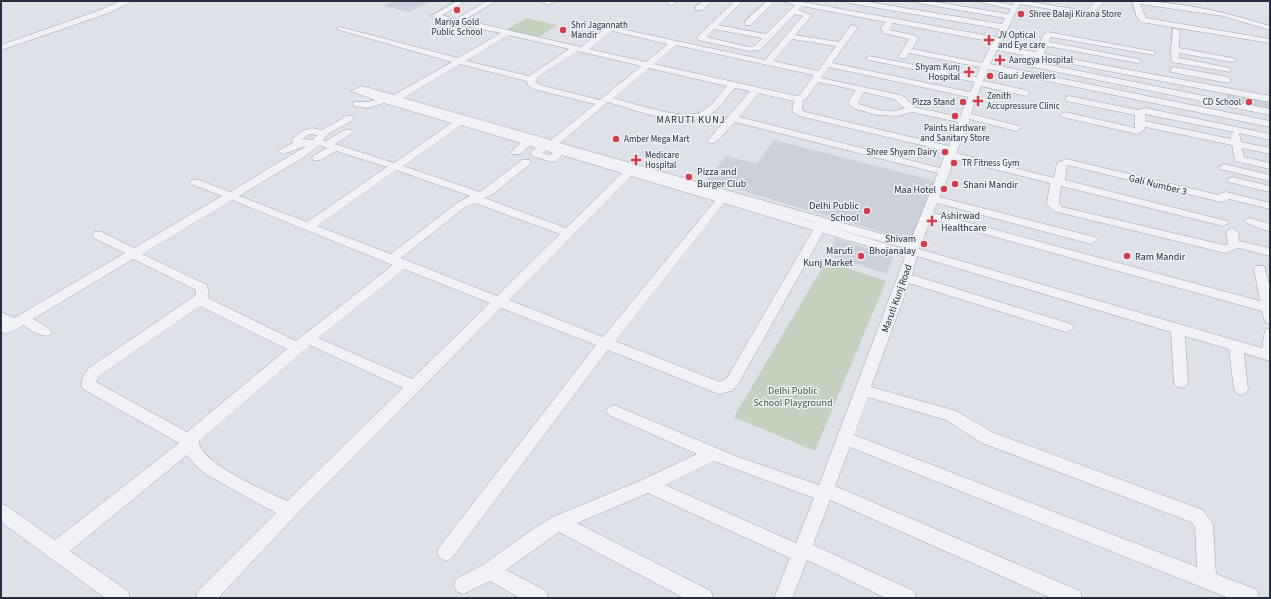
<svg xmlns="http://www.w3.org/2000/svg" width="1271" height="599" font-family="'Source Sans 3',sans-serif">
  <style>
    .built { fill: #ccd0da }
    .green { fill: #c3d2be }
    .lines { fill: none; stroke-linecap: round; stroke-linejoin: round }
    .minor-casing { stroke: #a3a8b2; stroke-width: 1 }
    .minor { fill: #f0f2f6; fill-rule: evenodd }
    .poi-dot { fill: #d23e4d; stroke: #edf0f5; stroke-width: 1.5 }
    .labels { text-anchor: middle; stroke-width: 3; stroke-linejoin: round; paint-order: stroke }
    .far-poi-label { font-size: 9px; fill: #262e3f; stroke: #edf0f5; text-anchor: start }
    .far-quarter-label { font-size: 10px; letter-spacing: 1px; fill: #191f30; stroke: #edf0f5 }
    .poi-label { font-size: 10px; fill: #262e3f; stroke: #edf0f5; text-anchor: start }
    .street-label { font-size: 10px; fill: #262e3f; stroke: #edf0f5 }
    .park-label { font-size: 10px; fill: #395b33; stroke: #edf0f5 }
  </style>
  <rect width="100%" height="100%" fill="#dee1e8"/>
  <path class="built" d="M394 1H430L409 12 384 6Z
    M1226 94 1270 102V110L1228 102Z
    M774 140 935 181 912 241 706 180 726 156 757 164Z
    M835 238 893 257 887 274 829 255Z"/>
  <path class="green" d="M526 18 557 25 539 37 507 30Z
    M826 261 886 281 815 451 734 417Z"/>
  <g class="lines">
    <g class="minor-casing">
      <path id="minor" d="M120 1H128L129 3 109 13 1 50V45L103 9Z
        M457 1H466L442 15 456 19 487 1H496L464 20 581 47 606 28 612 27 765 60 803 16 795 14 760 50 749 51 698 40 697 37 735 1H743L718 25 766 34 795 5 781 1H797L996 37 1000 29 849 3 845 1H862L1002 24 1005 18 918 3 914 1H930L1008 14 1011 9 974 1H991L1013 5 1014 1H1025L1086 11 1096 1H1105L1093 13 1086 15 1020 4 999 46 1036 52 1044 34 1048 32 1151 51H1154V55L1051 37 1049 42 1138 59 1142 61 1138 63 1047 46 1044 54 1270 96V102L1030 56 1029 61 1270 109V115L1028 66 1021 62 1023 55 997 50 990 64 1270 121V127L988 69 983 81 1026 90 1030 93 1026 96 981 86 971 114 1019 126 1021 128 1016 131 969 119 970 121 956 153 1054 178 1057 163 1066 159 1219 195 1220 193 1226 192 1270 203V209L1229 199 1227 201 1221 202 1067 165 1065 180 1227 221 1229 223 1223 226 1061 186 1059 203 1062 207 1224 245 1228 244 1226 232 1232 228 1238 232 1239 241 1270 248V256L1239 248 1225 253 1054 211 1047 204 1050 183 954 159 950 172 939 197 1095 237 1097 240 1091 244 937 203 933 213 1260 301 1254 269 1256 266H1264L1270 287V324L1265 322 1262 311 931 219 919 249 1262 348 1265 330 1270 328V361L1244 353 1248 389 1246 393 1241 395 1236 393 1234 389 1229 349 1185 336 1188 382 1186 386 1181 388 1176 386 1174 382 1171 332 917 256 912 275 1071 324 1073 327 1071 330 1066 332 909 283 871 387 956 411 994 433 1203 510 1213 524 1216 574 1257 590 1259 598H1229L850 447 835 486 1080 591 1082 598H1051L830 500 813 545 914 591 916 598H886L807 560 792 598H774L790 558 648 493 577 523 711 591 713 598H684L559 532 506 570 546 591 548 598H520L490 581 463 594 456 591 454 585 456 579 483 565 533 529 553 517 642 480 697 454 609 415 606 411 609 407 614 405 738 457 819 485 905 257 823 233 737 386 731 391 719 394 608 350 452 558 446 561 440 558 437 552 440 546 596 345 501 308 295 516 218 598H196L198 591 276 513 207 475 197 467 187 455 70 551 128 591 130 598H105L1 522V504L7 506 55 540 179 443 83 389 81 385 83 376 89 368 196 295V290L133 259 33 319 50 329 52 332 50 335C40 338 31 330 23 325 15 330 10 335 1 332V326L3 324 1 323V312L14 318 125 253 94 238 92 235 94 232H102L134 248 222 196 191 184 190 182 191 180H199L230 192 306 146 283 154 278 151 293 143 291 140 302 131 312 128 322 130 347 116H353V120L328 134 323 140 326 141 345 130H351L353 132 351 134 335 144 394 163 452 123 384 103 368 108 353 106V102H367L375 100 351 91 362 86 394 95 452 62 336 29 340 27 458 58 501 33 453 24 431 16ZM802 6 886 22 881 28 883 33 909 39 899 56 900 58H906L909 53 980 67 977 77 869 56 865 58 869 60 975 82 970 92 832 63 858 27 851 25 839 42 795 35 812 15 798 10ZM893 23 993 42 982 63 912 49 918 38 917 36 889 30ZM714 29 762 38 755 46 749 47 706 37ZM612 31 668 44 646 62 589 49ZM509 35 569 49 529 76 466 61ZM792 39 836 46 818 71 773 61ZM676 45 814 75 800 95 796 96 654 64ZM578 51 582 52 641 66 600 100 540 85 535 82 539 76ZM460 64 527 81 528 85 534 89 595 104 551 140 403 98ZM829 67 968 97 960 117 914 107 906 98 900 95 821 78ZM649 68 727 86C719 95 712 106 701 112 685 121 631 103 613 98ZM818 82 856 90 848 102 853 108 877 115 898 116 912 112 958 122 949 146 805 112 802 110 803 100 806 99ZM735 88 750 91 709 139 707 141 709 143H715L735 122 938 173 910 242 560 143 608 102C632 109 684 129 707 116 719 110 727 97 735 88ZM863 92 894 99 905 108C890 115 874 109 859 104L858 102ZM758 93 794 101 792 111 799 116 946 151 940 168 739 117ZM461 125 521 143 511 152 512 154H520L530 146 536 148 531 152 532 156 552 162 556 161 562 155 622 173 566 228 484 198 493 194 530 164 531 162 530 160H522L480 192 403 166ZM310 134 317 135 313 140 302 139ZM319 145 327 148 313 156 312 158 313 160H321L336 151 387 167 307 222 239 196 304 157ZM545 150 553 153 550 155 542 153ZM396 170 470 196 457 203 391 254 317 226ZM631 176 715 201 603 337 509 300ZM729 198 817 223H816ZM232 200 393 265 296 341 208 298 209 296 207 285 142 254ZM475 203 560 234 497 296 401 258 465 207ZM724 203 813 230 727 378 720 382 615 341ZM827 226 907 249V250ZM404 269 490 303 412 379 318 338ZM200 306 287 349 187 432 96 382 99 376ZM310 345 403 388 287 501C268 492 199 463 199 441ZM868 397 946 420 982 443 1191 522 1195 527 1197 567 854 435ZM714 461 814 498 796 543 665 485Z
        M546 1H556L548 5 544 3Z
        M669 1H679L671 5 667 3Z
        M704 1H712L702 10H696V6Z
        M767 1H775L751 25H745V21Z
        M1132 1C1179 1 1225 12 1270 26V30L1223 16 1140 4 1146 18 1270 39V43L1141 22 1137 18Z
        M1173 28 1180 30 1179 48 1232 58 1236 60 1232 62 1179 53V58L1230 68V72L1172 62 1171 50Z
        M1174 67 1228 77 1232 80 1228 83 1171 72V68Z
        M1069 96 1138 110 1145 108 1270 134V140L1239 133 1241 142 1270 148V154L1242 148 1244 157 1270 163V169L1235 161 1232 145 1145 127 1143 131 1137 134 1062 117 1060 115 1065 112 1135 128V115L1066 101V97ZM1145 114 1234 132 1230 135 1231 139 1145 121Z
        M1224 164 1270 175V181L1220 169 1219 167Z
        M1232 177 1270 186V192L1228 182 1227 180Z
        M1250 218 1270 224V232L1246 223 1244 221 1246 219Z"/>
    </g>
    <use href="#minor" class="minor"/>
  </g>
  <g class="poi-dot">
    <circle cx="457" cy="10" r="4"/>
    <circle cx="1021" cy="14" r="4"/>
    <circle cx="563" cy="30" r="4"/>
    <path d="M987 34h4v4h4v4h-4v4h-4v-4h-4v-4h4z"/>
    <path d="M998 54h4v4h4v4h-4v4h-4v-4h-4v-4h4z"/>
    <path d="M967 66h4v4h4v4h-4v4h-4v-4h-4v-4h4z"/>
    <circle cx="990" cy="76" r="4"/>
    <path d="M976 95h4v4h4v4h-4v4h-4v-4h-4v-4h4z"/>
    <circle cx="963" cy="102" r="4"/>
    <circle cx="1249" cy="102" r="4"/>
    <circle cx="955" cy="116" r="4"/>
    <circle cx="616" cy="139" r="4"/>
    <circle cx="945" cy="152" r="4"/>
    <path d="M634 154h4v4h4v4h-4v4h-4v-4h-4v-4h4z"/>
    <circle cx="954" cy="163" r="4"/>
    <circle cx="689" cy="177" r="4"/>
    <circle cx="955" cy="184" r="4"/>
    <circle cx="944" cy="189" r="4"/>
    <circle cx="867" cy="211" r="4"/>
    <path d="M930 215h4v4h4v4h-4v4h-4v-4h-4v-4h4z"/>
    <circle cx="924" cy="244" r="4"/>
    <circle cx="861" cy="256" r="4"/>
    <circle cx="1127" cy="256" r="4"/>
  </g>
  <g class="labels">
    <g class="far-poi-label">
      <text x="1029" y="17">Shree Balaji Kirana Store</text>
      <text x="457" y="25" text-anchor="middle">Mariya Gold<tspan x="457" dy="10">Public School</tspan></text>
      <text x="571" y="28">Shri Jagannath<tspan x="571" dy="10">Mandir</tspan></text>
      <text x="998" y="38">JV Optical<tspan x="998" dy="10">and Eye care</tspan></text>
      <text x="1009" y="63">Aarogya Hospital</text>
      <text x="960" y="70" text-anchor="end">Shyam Kunj<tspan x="960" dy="10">Hospital</tspan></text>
      <text x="998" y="79">Gauri Jewellers</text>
      <text x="987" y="99">Zenith<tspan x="987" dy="10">Accupressure Clinic</tspan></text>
      <text x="955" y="105" text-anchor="end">Pizza Stand</text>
      <text x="1241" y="105" text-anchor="end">CD School</text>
      <text x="955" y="131" text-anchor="middle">Paints Hardware<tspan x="955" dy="10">and Sanitary Store</tspan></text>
      <text x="624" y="142">Amber Mega Mart</text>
      <text x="937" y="155" text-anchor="end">Shree Shyam Dairy</text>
      <text x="645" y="158">Medicare<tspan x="645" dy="10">Hospital</tspan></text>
      <text x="962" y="166">TR Fitness Gym</text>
    </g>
    <g class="far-quarter-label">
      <text x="691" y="123">MARUTI KUNJ</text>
    </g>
    <g class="poi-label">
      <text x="697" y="175">Pizza and<tspan x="697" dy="12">Burger Club</tspan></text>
      <text x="963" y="188">Shani Mandir</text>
      <text x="936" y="193" text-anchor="end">Maa Hotel</text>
      <text x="859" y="209" text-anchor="end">Delhi Public<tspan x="859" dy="12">School</tspan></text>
      <text x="941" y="219">Ashirwad<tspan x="941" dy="12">Healthcare</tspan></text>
      <text x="916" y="242" text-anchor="end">Shivam<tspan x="916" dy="12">Bhojanalay</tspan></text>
      <text x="853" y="254" text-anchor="end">Maruti<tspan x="853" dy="12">Kunj Market</tspan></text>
      <text x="1135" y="260">Ram Mandir</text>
    </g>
    <g class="street-label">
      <text transform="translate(1158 184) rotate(14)" y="4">Gali Number 3</text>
      <text transform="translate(896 298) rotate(-70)" y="4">Maruti Kunj Road</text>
    </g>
    <g class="park-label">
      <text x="793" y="394">Delhi Public<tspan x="793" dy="12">School Playground</tspan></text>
    </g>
  </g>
  <rect width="1271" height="599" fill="none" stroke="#262e3f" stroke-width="4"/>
</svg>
